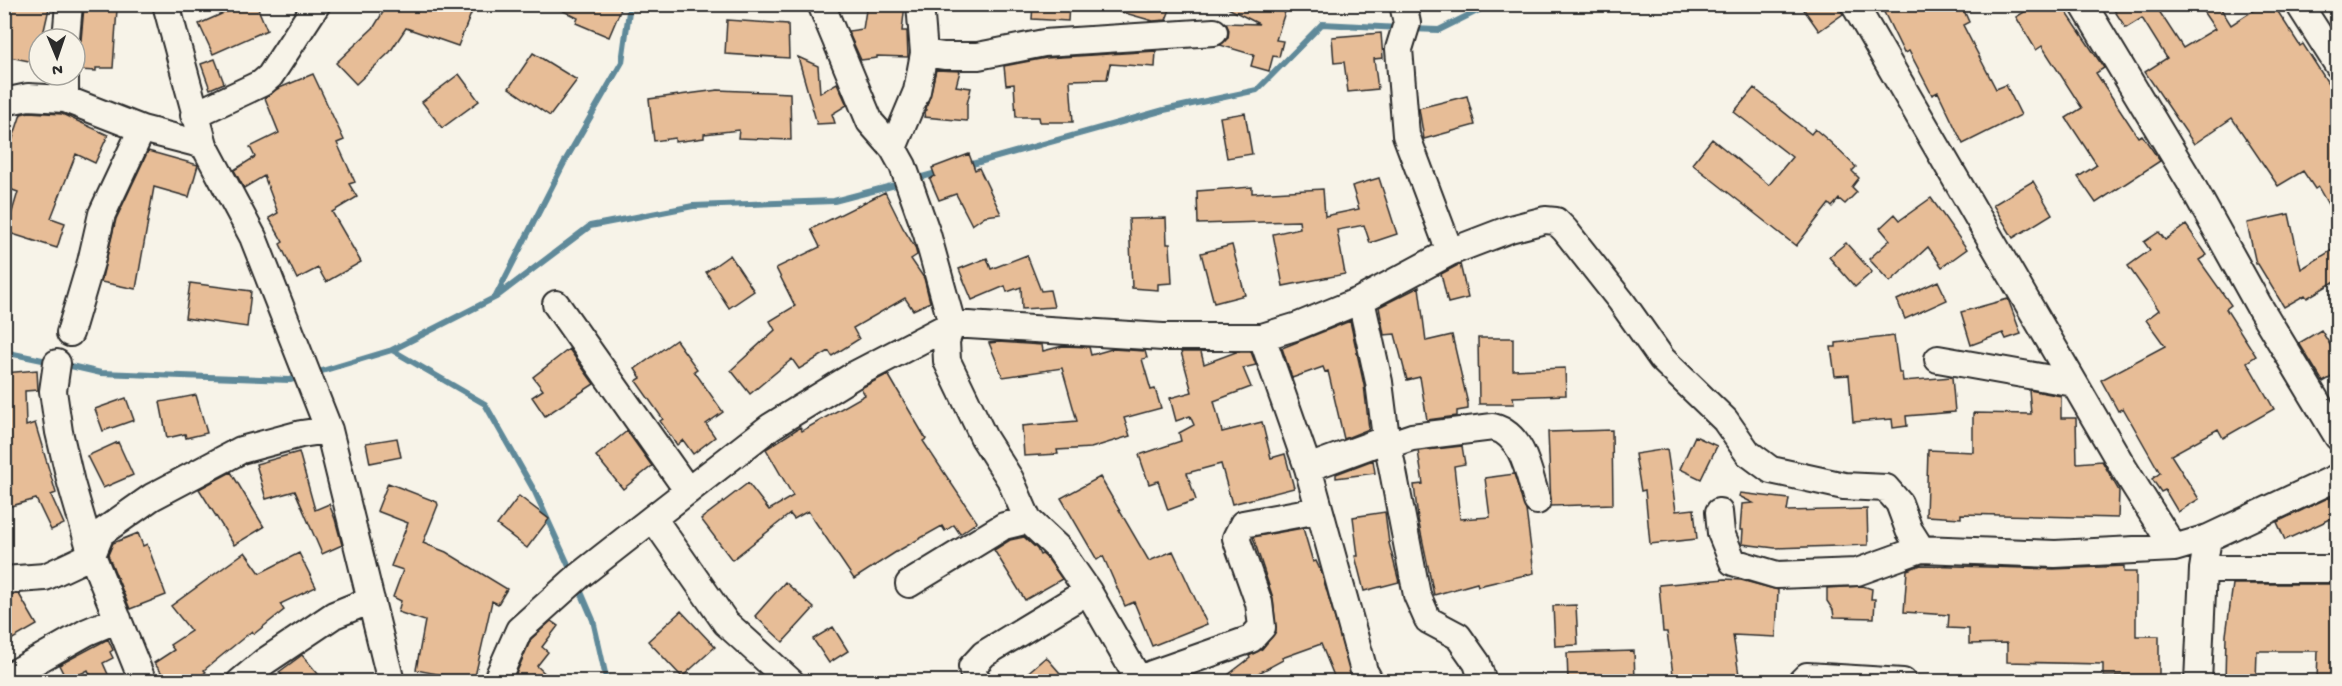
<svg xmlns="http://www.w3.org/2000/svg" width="2342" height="686" font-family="'Gochi Hand',sans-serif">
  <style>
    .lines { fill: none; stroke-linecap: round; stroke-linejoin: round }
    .stream { stroke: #5f8999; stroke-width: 6 }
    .building { fill: #e7bd97; stroke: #2b2b2b; stroke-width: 1.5 }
    .minor-casing { stroke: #2b2b2b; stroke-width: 30 }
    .minor { stroke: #f7f3e8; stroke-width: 26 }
  </style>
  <rect width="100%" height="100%" fill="#f7f3e8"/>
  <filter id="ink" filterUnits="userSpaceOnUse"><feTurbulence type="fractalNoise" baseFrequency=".0167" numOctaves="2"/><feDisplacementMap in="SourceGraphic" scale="12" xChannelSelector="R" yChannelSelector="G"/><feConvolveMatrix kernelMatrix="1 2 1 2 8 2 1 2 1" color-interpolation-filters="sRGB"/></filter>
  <g filter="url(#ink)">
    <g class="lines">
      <path class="stream" d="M1410 29 1439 30 1491 4
        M965 166 1164 110 1257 90 1322 24 1400 28
        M915 179 940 172
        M496 296 565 161 622 62 630 4
        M392 350 485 404 535 492 572 573
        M4 352 52 362
        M62 364 101 373 290 380 302 377
        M312 374 392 350 496 297 590 226 693 206 834 201 903 183
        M578 585 593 620 607 682"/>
    </g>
    <path class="building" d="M9 4H50L42 39H39V63L4 56V27Z
      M244 4H256L267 30 213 54 199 24Z
      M388 4H475L458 46 406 28 390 52 356 84 336 63 374 27Z
      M549 4H623L609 37 576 23 578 18Z
      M867 4H905L902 31H907L908 57 877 56V58L861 60 848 31 863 29Z
      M1033 4H1069L1068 21 1032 19Z
      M1112 4H1172L1166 20 1153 21 1111 9Z
      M1220 4H1267L1285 12 1276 40 1283 41 1279 57 1273 56 1269 71 1251 66 1254 55 1220 45 1228 38 1229 30 1226 23 1259 24Z
      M1800 4H1837L1843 14 1819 31Z
      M1880 4H1961L1969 22 1963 25 1996 89 2006 85 2021 115 1963 144 1938 92 1932 95 1909 51 1904 53Z
      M2037 4H2061L2104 68 2096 73 2138 137 2142 135 2160 161 2096 203 2078 177 2097 165 2066 118 2082 108 2042 46 2036 50 2016 17Z
      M2123 4H2163L2157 8 2183 48 2215 29 2198 4H2218L2231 25 2263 4H2273L2300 46 2303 44 2337 97V220L2318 187 2315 189 2303 171 2278 186 2232 118 2194 144 2145 72 2167 58 2142 18 2126 28 2114 10Z
      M84 7 117 9 113 68H96V71L79 70 75 64V50L81 40Z
      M727 20 788 24 789 58 725 54Z
      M1381 33 1383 58 1374 59 1378 89 1348 92 1344 62 1334 63 1332 37Z
      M1156 51 1155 67 1110 64 1107 79 1070 80 1073 122H1040L1039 117H1016L1014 84 1006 85 1004 66 1046 58Z
      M533 53 577 80 550 116 509 88Z
      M798 57 818 66 820 93 837 83 847 105 832 114 835 123 817 124Z
      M215 59 224 83 210 89 201 64Z
      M936 70 960 71 956 86 971 88 967 104V121L924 117Z
      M313 74 344 140 337 143 355 182 349 184 357 197 332 212 361 262 326 282 318 268 297 279 280 244 283 242 269 218 278 213 264 176 244 188 234 170 255 157 250 147 279 133 265 98 277 89Z
      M459 74 479 101 442 128 422 102Z
      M1754 88 1811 134 1815 129 1829 141 1856 167 1852 171 1859 178 1852 187 1857 192 1845 204 1839 199 1832 207 1829 204 1796 246 1692 164 1712 139 1769 185 1792 157 1734 112Z
      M718 90 790 93 791 140 738 138 739 130 704 134V138L675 142V138L654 141 649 99Z
      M1467 96 1475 125 1424 139 1419 108Z
      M29 112 62 114 108 135 95 163 76 154 51 218 65 223 57 248 6 232 18 192 4 187V138L12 141 21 114Z
      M1245 113 1252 154 1227 158 1220 117Z
      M148 151 198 165 189 197 154 187 136 289 101 282 116 219Z
      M969 154 975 170 979 168 1001 214 985 216 972 225 956 194 939 200 930 179 935 176 932 168Z
      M1379 178 1397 234 1370 243 1364 225 1337 230 1345 274 1283 286 1273 234 1300 228 1299 221 1198 224 1197 191 1252 187V193L1323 189 1325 216 1359 209 1352 186Z
      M2033 181 2052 214 2013 238 1993 205Z
      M885 192 903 228 915 247 917 255 911 259 924 278 930 302 913 310 905 298 853 328 859 339 832 356 829 351 799 369 792 359 750 394 731 370 775 330 770 321 795 306 776 268 820 247 811 229Z
      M1931 198 1967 249 1942 267 1928 247 1890 282 1869 259 1890 240 1880 228 1895 214 1900 220Z
      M2289 214 2301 269 2337 247V280L2307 298 2305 295 2284 307 2258 264H2256L2247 223Z
      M1166 218 1167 244H1170L1172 283 1158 284V290L1132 288 1129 219Z
      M2186 225 2207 255 2199 260 2231 305 2226 309 2256 356 2247 362 2274 409 2223 438 2218 429 2171 455 2199 499 2178 512 2165 490 2161 492 2152 479 2160 473 2123 408 2118 411 2101 380 2165 346 2146 320 2159 310 2128 266 2150 250 2144 242 2159 232 2165 240Z
      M1846 243 1872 272 1855 287 1829 257Z
      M1232 245 1245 295 1214 303 1201 253Z
      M730 255 754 291 729 308 706 272Z
      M1027 255 1041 291 1050 290 1054 307 1022 309 1021 287 1007 292 1005 286 972 300 959 269 987 258 991 269Z
      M1460 264 1468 298 1448 303 1441 274Z
      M1938 281 1947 300 1905 319 1897 300Z
      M190 283 251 291 247 327 185 318Z
      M1419 287 1426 341 1452 335 1468 404V409L1457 411V416L1427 420 1420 377 1407 380 1395 334 1384 335 1379 307Z
      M2008 299 2021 334 2006 339 2003 333 1971 345 1961 312Z
      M1350 321 1364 385 1369 429 1344 439 1328 371 1325 372 1323 367 1292 378 1282 348Z
      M2321 330 2332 348 2337 345V374L2323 382 2299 343Z
      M1894 336 1899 373H1902L1903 381 1952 377 1955 412 1906 416 1907 426 1893 428 1892 419 1853 422 1849 375 1835 376 1831 347H1836V343Z
      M1478 338H1513V370L1565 368 1566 395 1513 397 1514 404H1479Z
      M676 340 697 369 694 371 723 412 706 424 715 437 693 454 683 440 677 445 660 421 663 419 636 381 641 378 635 369Z
      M998 342 1042 345 1043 351 1063 346 1089 347 1091 355 1112 349 1145 351 1147 358 1142 359 1151 390 1155 389 1161 408 1124 418 1130 436 1091 448 1057 450 1058 454 1024 456 1022 426 1077 421 1062 368 1003 377 989 343Z
      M569 349 594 384 545 416 532 397 543 390 533 377Z
      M1181 352H1201L1204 364 1236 352H1251L1256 365 1243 368 1251 387 1214 401 1222 432 1262 422 1271 458 1285 454 1294 488 1232 504 1221 464 1187 473 1196 500 1168 510 1158 481 1149 484 1139 455 1181 441 1179 433 1194 425 1190 416 1176 421 1170 398 1192 392Z
      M37 370 38 390 25 391 26 426 35 423 56 493 51 495 64 524 51 530 36 499 4 508 5 373Z
      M888 374 926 439 923 441 977 522 960 534 954 525 945 531 942 526 896 552 854 579 808 511 794 519 790 514 732 560 701 519 748 483 769 510 793 496 766 449 800 427 802 431 865 395 861 388Z
      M2029 390 2061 396V418H2076L2077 463 2102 461 2119 491 2118 518 1961 514V518L1926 516 1928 450 1973 452V413L2031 414Z
      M196 395 207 433 186 438 185 434 167 438 160 402Z
      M126 398 134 420 103 431 95 409Z
      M1612 430 1613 504 1551 506 1548 432Z
      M627 431 652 466 623 489 596 456Z
      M1695 436 1717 446 1701 479 1680 469Z
      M397 438 401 457 370 463 366 443Z
      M118 442 133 475 103 488 87 456Z
      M1462 446 1465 464 1454 466 1460 519 1490 517 1485 478 1514 474 1526 510 1534 573 1478 586 1477 583 1434 595 1418 519 1414 485 1423 484 1418 451Z
      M1667 449 1676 511 1694 509 1697 539 1650 544 1645 490 1641 491 1635 454Z
      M299 452 315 510 329 504 335 519 342 545 322 554 295 491 266 499 256 464Z
      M1373 460 1375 473 1336 478V474Z
      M231 472 264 527 234 545 199 489Z
      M1100 477 1149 561 1173 551 1207 624 1152 646 1134 602 1125 606 1103 556 1097 560 1061 498Z
      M388 483 437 502 438 505 423 543 446 552 507 589 498 604 492 601 474 681 416 670 425 621 398 612 401 601 393 597 403 570 391 566 408 523 377 511Z
      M1740 493 1789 499 1787 511 1867 509 1868 545 1775 548 1742 544 1743 530H1740L1742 504 1753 503 1739 496Z
      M519 496 549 519 527 548 497 525Z
      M2330 497 2337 516 2285 540 2277 522Z
      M1385 512 1389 543 1399 582 1364 591 1355 556H1358L1353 517Z
      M1303 528 1313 562 1316 561 1322 574 1353 681H1336L1321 644 1282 658 1283 660 1244 681H1220L1250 658 1249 656 1262 649 1276 631 1273 598 1253 537Z
      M138 533 143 546 147 544 166 595 130 609 108 555 113 543Z
      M1024 537 1037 549 1040 555 1042 554 1048 559 1062 579 1025 600 994 550 1010 540Z
      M245 552 260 573 299 553 316 587 280 604 284 610 254 634 252 631 204 670 206 672 193 681H168L154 663 174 650 170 645 191 631 171 606Z
      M1921 565 2054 569 2124 566V572H2136V636H2159V675L2103 676V664L2007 662V643L1969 644V629L1948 628 1949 615 1904 612 1907 570Z
      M1725 579 1741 580 1778 590 1776 637 1733 635 1739 675 1691 681H1674L1667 632H1663L1659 585Z
      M785 582 814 608 783 642 755 616Z
      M2233 584H2337V681H2317L2318 651H2257L2256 681H2225L2226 635Z
      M1863 586 1872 589 1871 599H1875L1874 618 1834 617 1833 610 1827 601V588Z
      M19 594 37 625 4 644V595Z
      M1576 605 1578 645 1555 646 1553 606Z
      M681 611 715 647 682 677 648 641Z
      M551 621 558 626 542 647 548 652 537 666 553 681H513L531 639Z
      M833 627 848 651 829 663 813 639Z
      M108 639 113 650 110 652 113 658 103 663 111 681H93L88 670 67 681 59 665Z
      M1634 651 1635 681H1568L1567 653Z
      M302 655 324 681H287L279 672Z
      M1046 657 1060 673 1051 681H1018Z"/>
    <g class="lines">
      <g class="minor-casing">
        <path id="minor" d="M166 4 204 145 253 237 329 430 391 682
          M821 4 870 122 893 148 903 166 927 234 952 324 946 341 947 361 984 438 1010 479 1028 520 1059 549 1088 591 1140 682
          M1403 4 1407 23 1399 49 1406 135 1450 252
          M1854 4 2123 467 2174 548
          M2083 4 2189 180 2259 306 2338 437
          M2299 4 2338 65
          M66 39 69 4
          M924 53 944 56H978L1044 43 1214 32
          M65 99V75
          M4 102 28 97 65 99 142 129 204 145
          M194 115 262 83 270 76 317 4
          M893 148 917 91 924 53 920 4
          M1361 300 1379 382 1385 430 1417 595 1428 620 1458 636 1477 663 1483 682
          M556 304 688 491
          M70 333 91 262 102 214 142 129
          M1262 337 1308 468 1364 671 1370 682
          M1938 359 2074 383
          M57 363 53 391 59 432 71 483 92 555 143 682
          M1308 468 1387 439 1397 442 1412 437 1493 427C1524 435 1529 475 1537 501
          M1719 512 1721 533 1733 562 1777 575 1857 572 1921 549
          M653 518 726 623 791 682
          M2203 569H2338
          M4 580 45 577 92 555 101 533 152 497 241 450 301 434 329 430
          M909 584 1004 526 1028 520
          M4 679 87 632 118 619
          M240 682 264 662 334 615 371 600
          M496 682 519 630 579 576 653 518 770 427 856 374 952 324 1163 337H1262L1298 326 1361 300 1450 252 1510 229 1545 220 1556 221 1565 230 1621 301 1662 359 1725 420 1748 453 1771 470 1844 486 1886 488 1899 503 1909 530 1921 549 2055 554 2174 548 2208 538 2338 477
          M979 682 974 676 972 667 984 654 1088 591
          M1144 682 1152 674 1251 639 1262 627 1259 603 1236 538 1243 524 1319 510
          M1801 682 1807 676 1903 682
          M2198 682 2203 569 2208 538"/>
      </g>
      <use href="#minor" class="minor"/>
    </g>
  </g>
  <rect width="2342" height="686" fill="none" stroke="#f7f3e8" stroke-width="24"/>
  <rect x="12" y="12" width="2318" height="662" fill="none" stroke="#2b2b2b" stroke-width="2" filter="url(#ink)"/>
  <g transform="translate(57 57) rotate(178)"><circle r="28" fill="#f7f3e8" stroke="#a5a39c" stroke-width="1.5"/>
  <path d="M0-4.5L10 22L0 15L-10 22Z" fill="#2b2b2b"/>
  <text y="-9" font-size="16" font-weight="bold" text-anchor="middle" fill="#2b2b2b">N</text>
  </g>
</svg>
